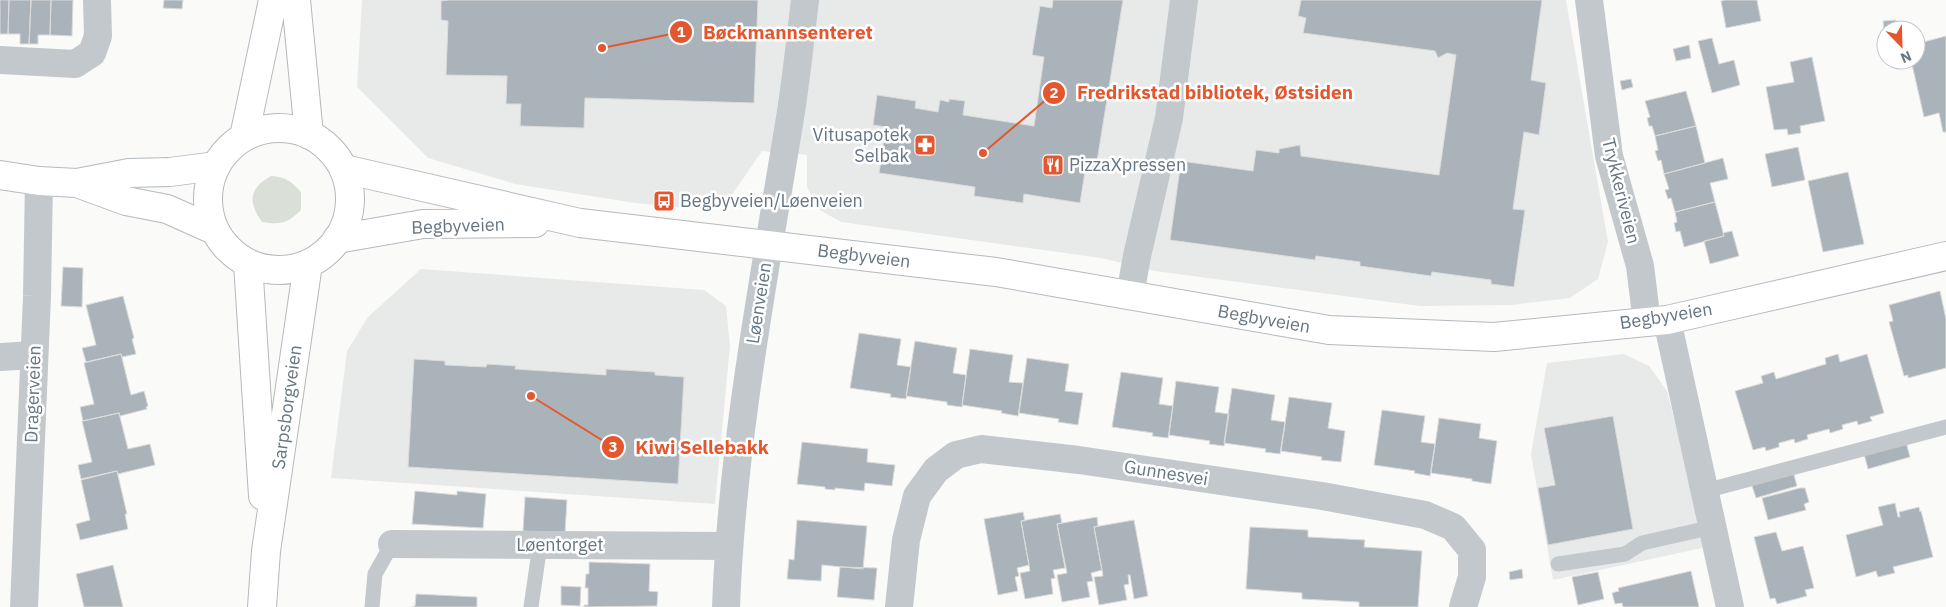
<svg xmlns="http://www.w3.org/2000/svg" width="1946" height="607" font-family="'IBM Plex Sans',sans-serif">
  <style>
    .built { fill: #e8e9e9 }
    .green { fill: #dadfd7 }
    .building { fill: #aab3b9; stroke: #dcdcda }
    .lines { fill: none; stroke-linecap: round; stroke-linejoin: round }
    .secondary-casing { stroke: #b3babf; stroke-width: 30 }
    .highway-casing { stroke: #b4b9bd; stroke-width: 30 }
    .lane { stroke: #c3c8cc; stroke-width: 15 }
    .street { stroke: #c3c8cc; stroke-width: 28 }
    .secondary { stroke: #fff; stroke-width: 28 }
    .highway { stroke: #fff; stroke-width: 28 }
    .labels { text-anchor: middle; stroke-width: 5; stroke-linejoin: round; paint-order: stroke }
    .poi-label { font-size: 18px; fill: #657683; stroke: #fff; text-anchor: start }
    .street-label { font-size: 18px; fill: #657683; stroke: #fff }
    .leader { fill: none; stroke: #e4572e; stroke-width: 2 }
    .callout-dot { fill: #e4572e; stroke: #fff; stroke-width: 2 }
    .mark-label { font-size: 15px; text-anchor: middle; font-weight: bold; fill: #fff }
    .callout-label { font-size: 19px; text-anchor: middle; font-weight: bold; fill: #e4572e; stroke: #fff; stroke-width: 5; stroke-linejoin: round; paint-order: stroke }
  </style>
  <rect width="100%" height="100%" fill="#fafaf8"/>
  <path class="built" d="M362 0H1566L1608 242 1598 279 1570 298 1511 305 1420 306 1155 271 1101 258 841 222 818 209 807 187V155L762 151 732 195 699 209 635 203 515 184 428 158 357 87Z
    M421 269 704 290 726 306 730 346 715 504 331 478 347 351 368 317Z
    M1624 354 1649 366 1667 391 1707 547 1553 580 1531 454 1547 363Z"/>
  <path class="green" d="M271 176C286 177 292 182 301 192V210C287 223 282 225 262 222 247 201 250 188 271 176Z"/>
  <path class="building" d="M0 0H9L8 34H0Z
    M9 0H31L29 44H20V34H8Z
    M31 0H51L50 35H38V44H29Z
    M51 0H73L72 36 50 35Z
    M164 0H183L182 9 163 8Z
    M449 0H758L754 103 585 98 584 128 520 126 521 104H506L507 76 446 75 448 21 441 20V1Z
    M1053 0H1123L1095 174 1085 172 1080 203 1024 194 1023 203 974 196 975 187 879 173 886 127 873 125 877 95 916 101 915 108 938 112 940 100 949 102V99L965 101 963 115 1034 126 1044 57 1032 55 1040 6 1052 8Z
    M1301 0H1542L1531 80 1546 83 1539 135 1524 132 1513 209 1525 210 1514 287 1491 284V280L1432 272 1431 276 1360 266V262L1316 256 1315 260 1170 240 1181 161 1253 171 1256 150 1279 153V149L1300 145 1301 156 1439 175 1456 55 1447 53 1438 58 1435 51 1303 33 1306 18 1298 16Z
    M1725 0H1757L1761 21 1726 28 1721 1Z
    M1896 20 1897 30H1886L1885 37 1883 21Z
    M1946 36V132H1943L1939 113 1924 117 1911 60H1916V44Z
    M1712 38 1719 64 1734 60 1740 85 1712 93 1698 41Z
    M1689 45 1691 58 1676 61 1673 49Z
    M1812 57 1825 121 1800 126 1801 133 1788 135 1787 129 1774 130 1766 87 1794 82 1790 62Z
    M1631 79 1633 87 1622 90 1620 81Z
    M1686 91 1696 126 1655 136 1652 126H1649L1647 118 1650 117 1645 101Z
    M1696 126 1705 163 1664 174 1661 160 1658 161 1655 151 1658 150 1655 136Z
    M1798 147 1805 180 1772 187 1765 154Z
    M1723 158 1728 179 1710 183 1715 202 1675 212 1671 198 1668 199 1665 190 1669 189 1664 174Z
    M1848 172 1864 244 1823 252 1808 181Z
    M1715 202 1724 236 1684 247 1680 231 1676 232 1674 223 1677 222 1675 212Z
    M1732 231 1739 256 1710 264 1704 241 1724 236 1723 233Z
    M63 267 83 268 82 307 61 306Z
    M1940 291 1946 319V368L1908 378V375L1904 376 1889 322 1893 321 1889 305Z
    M123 296 134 338 132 339 136 354 122 357 121 354 86 362 82 348 96 345 86 305Z
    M859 333 901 339 897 365 911 367 906 399 890 397 891 394 850 388Z
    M915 341 957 348 953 373 966 375 962 407 947 405V402L906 396Z
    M970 349 1013 355 1009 382 1023 383 1018 416 1001 413 1002 411 962 405Z
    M121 354 131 395 144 391 148 406 146 407 147 409 120 416 119 413 83 421 80 407 94 404 84 363Z
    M1838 354 1840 362 1867 354 1884 413 1870 417 1872 421 1858 425 1857 421 1842 425 1843 429 1830 433 1829 429 1807 435 1808 439 1795 443 1794 439 1779 443V447L1766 451 1765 447 1753 450 1735 391 1763 383 1761 376 1774 372 1776 379 1826 364 1825 358Z
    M1027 358 1069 364 1065 391 1083 393 1078 425 1058 422 1059 419 1019 413Z
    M414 359 445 361V365L486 367 487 364 516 366 515 369 606 375V369L655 372V375L684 377 678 484 408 467Z
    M1121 372 1163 378 1159 404 1173 406 1168 438 1152 436 1153 433 1112 427Z
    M1176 381 1219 387 1215 412 1229 414 1224 446 1209 444 1210 441 1169 435Z
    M1232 388 1275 395 1271 420 1285 422 1280 454 1265 452 1266 449 1224 443Z
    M1289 397 1332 403 1328 428 1345 431 1341 462 1321 460 1322 457 1281 451Z
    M1382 410 1425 416 1421 442 1435 444 1430 476 1414 473 1415 471 1374 465Z
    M119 413 128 449 150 444 155 465 118 474 117 471 81 479 78 465 92 462 82 421Z
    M1613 416 1633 529 1548 545 1538 488 1555 485 1544 428Z
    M1439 418 1481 424 1479 438 1497 441 1491 484 1472 481V479L1431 473Z
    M802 442 868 449 867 462 895 465 892 486 865 483 864 491 835 488V490L825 489V487L797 484Z
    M1906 442 1910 457 1868 469 1864 454Z
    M117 471 127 514H125L128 529 80 540 76 524 90 520 81 480Z
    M1793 471 1797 486 1756 498 1751 483Z
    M1800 488H1805L1809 502 1804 504 1806 510 1768 520 1762 498Z
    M415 491 457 495V491L486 494 483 528 412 524Z
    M525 497 567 500 565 534 523 531Z
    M1895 503 1898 517H1900L1899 512 1919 507 1920 512 1921 511 1933 557 1893 567 1895 573 1878 577 1876 571 1856 577 1846 535 1883 525 1878 507Z
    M1023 512 1025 521H1021L1029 565 1017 568 1019 576 1015 577 1018 591 998 595 984 519Z
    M1060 514 1062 523 1057 524 1065 568 1053 570 1055 578 1051 579 1053 594 1025 599 1020 573 1030 571 1021 521Z
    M1097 517 1098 526 1094 527 1102 570 1091 573 1093 581 1087 582 1090 597 1062 602 1057 575 1067 573 1057 524Z
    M797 520 867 526 863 569 822 565 821 581 787 579 789 559 794 560Z
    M1134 520 1148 596 1134 599 1130 575H1128L1129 584 1124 585 1127 600 1099 605 1094 577 1103 576 1094 527Z
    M1250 527 1308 530V537L1365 540 1364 547 1422 551 1418 607H1359V602L1302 599V593L1246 589Z
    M1776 532 1782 551 1803 546 1814 588 1805 590 1807 596 1777 604 1775 598 1770 599 1754 537Z
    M589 562 650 564 649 591 658 592 657 606 584 607V605H588V588H585L586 574H589Z
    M113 565 123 607H84L76 574Z
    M840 567 877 568 874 600 837 597Z
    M1522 569 1523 578 1510 580 1509 572Z
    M1691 571 1699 607H1623L1622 603 1615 604 1612 593 1619 591 1618 588Z
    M1598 572 1604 599 1578 605 1572 577Z
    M561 586 581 587 580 606 561 605Z
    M416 594 477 597V607H412L415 606Z"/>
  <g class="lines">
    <g class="secondary-casing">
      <path id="secondary" d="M344 169 580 223 996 272 1329 330 1494 337 1667 320 1946 256
        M0 175 39 181 77 183 129 173 170 172 216 166
        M77 183 126 201 167 209 214 230
        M337 239 423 224 535 223"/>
    </g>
    <g class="highway-casing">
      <path id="highway" d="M296 0 309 135
        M208 199a71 71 0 1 1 142 0a71 71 0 1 1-142 0Z
        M244 137 273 0
        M248 263 263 496
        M262 607 266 551 308 264"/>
    </g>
    <path class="lane" d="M1705 491 1946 427
      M1558 564 1625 554 1642 543 1713 527
      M372 607 375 574 392 544
      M531 607 540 545"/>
    <path class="street" d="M1589 0 1609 156 1640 266 1647 322
      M0 60 75 64 92 53 98 36 97 0
      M1130 295 1137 256 1169 118 1184 0
      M1667 320 1730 607
      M0 357 34 355
      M392 544 728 546
      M24 607 37 296 39 181
      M726 607C732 444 763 284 789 124 796 83 800 41 805 0
      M899 607 906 540 917 496 936 470 956 455 981 449 1079 460 1322 496 1425 515 1453 527 1472 550V577L1463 607"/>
    <use href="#secondary" class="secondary"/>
    <use href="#highway" class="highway"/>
  </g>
  <defs>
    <g id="pharmacy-square" transform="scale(1.125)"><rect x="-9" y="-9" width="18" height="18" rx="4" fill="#e4572e" stroke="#fff"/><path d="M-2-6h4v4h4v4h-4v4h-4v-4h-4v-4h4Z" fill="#fff"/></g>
    <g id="restaurant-square" transform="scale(1.125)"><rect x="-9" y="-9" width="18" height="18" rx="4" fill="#e4572e" stroke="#fff"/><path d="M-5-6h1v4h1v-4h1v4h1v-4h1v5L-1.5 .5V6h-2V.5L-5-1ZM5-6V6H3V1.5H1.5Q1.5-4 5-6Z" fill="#fff"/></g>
    <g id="bus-square" transform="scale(1.125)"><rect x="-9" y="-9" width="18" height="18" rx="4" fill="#e4572e" stroke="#fff"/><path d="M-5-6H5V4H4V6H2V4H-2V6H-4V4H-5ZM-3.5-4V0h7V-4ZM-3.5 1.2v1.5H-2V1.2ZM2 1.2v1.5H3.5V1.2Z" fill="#fff"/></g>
  </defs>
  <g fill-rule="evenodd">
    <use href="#pharmacy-square" x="925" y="145"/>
    <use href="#restaurant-square" x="1053" y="165"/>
    <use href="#bus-square" x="664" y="201"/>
  </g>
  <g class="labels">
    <g class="poi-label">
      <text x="909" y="141" text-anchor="end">Vitusapotek<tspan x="909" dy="21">Selbak</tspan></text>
      <text x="1069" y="171">PizzaXpressen</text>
      <text x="680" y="207">Begbyveien/Løenveien</text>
    </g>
    <g class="street-label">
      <text transform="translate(1621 191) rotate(76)" y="6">Trykkeriveien</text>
      <text transform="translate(458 226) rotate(-2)" y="6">Begbyveien</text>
      <text transform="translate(864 256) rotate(7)" y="6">Begbyveien</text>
      <text transform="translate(759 303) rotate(-81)" y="6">Løenveien</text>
      <text transform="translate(1666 316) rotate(-9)" y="6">Begbyveien</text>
      <text transform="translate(1264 319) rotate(10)" y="6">Begbyveien</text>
      <text transform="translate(33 394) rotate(-88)" y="6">Dragerveien</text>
      <text transform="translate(287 407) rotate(-82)" y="6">Sarpsborgveien</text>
      <text transform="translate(1166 473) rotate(9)" y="6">Gunnesvei</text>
      <text x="560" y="551">Løentorget</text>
    </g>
  </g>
  <path class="leader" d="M602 48L681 32M983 153L1054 93M531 396L613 447"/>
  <g class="callout-dot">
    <circle cx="602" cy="48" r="5"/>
    <circle cx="983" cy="153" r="5"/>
    <circle cx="531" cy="396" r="5"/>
    <circle cx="681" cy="32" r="12"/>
    <circle cx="1054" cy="93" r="12"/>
    <circle cx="613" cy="447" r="12"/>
  </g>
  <g class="mark-label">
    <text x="681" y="37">1</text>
    <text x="1054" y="98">2</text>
    <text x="613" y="452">3</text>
  </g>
  <g class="callout-label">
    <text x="788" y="39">Bøckmannsenteret</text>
    <text x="1215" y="99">Fredrikstad bibliotek, Østsiden</text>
    <text x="702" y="454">Kiwi Sellebakk</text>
  </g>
  <g transform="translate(1901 45) rotate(157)"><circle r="24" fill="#ffffff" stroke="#c1c8cd"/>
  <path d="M0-4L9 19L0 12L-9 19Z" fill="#e4572e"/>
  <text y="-8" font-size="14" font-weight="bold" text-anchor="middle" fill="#657683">N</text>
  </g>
</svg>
